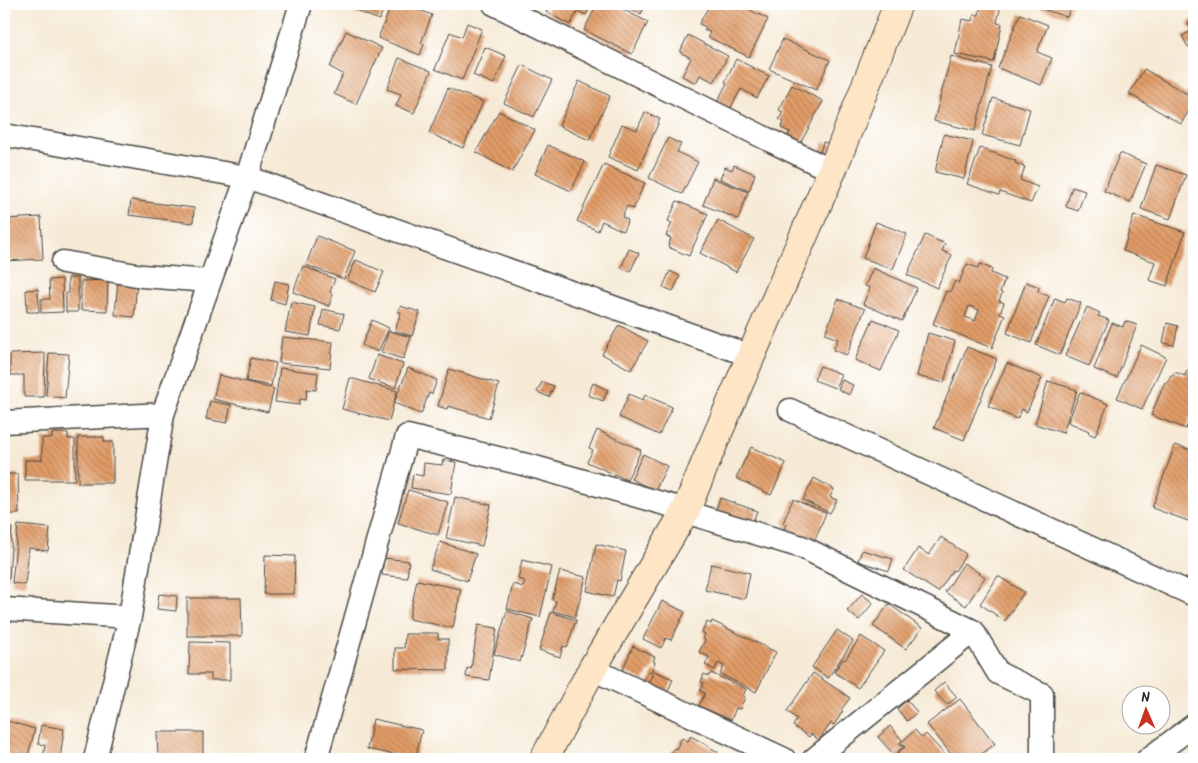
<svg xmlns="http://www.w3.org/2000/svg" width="1198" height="763" font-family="Kalam,sans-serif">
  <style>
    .building { fill: url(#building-back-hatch); fill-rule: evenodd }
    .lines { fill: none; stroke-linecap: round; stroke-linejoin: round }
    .street-casing { stroke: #494845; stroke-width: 25 }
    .secondary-casing { stroke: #494845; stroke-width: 30 }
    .street { stroke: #fff; stroke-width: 22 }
    .secondary { stroke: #fde5c5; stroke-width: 28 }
  </style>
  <defs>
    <pattern id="building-back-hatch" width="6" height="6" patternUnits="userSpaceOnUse" patternTransform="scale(1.25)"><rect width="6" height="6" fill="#e19c67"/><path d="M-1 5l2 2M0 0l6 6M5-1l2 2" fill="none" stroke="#b77f55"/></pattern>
  </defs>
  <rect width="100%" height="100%" fill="#fff"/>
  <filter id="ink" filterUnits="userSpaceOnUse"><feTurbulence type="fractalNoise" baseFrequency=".02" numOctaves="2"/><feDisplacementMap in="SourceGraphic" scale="10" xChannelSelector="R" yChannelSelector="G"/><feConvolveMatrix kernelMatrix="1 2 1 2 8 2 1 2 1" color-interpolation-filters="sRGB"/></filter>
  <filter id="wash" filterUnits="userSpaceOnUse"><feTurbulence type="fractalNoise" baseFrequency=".0096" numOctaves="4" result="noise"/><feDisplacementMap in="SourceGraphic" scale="20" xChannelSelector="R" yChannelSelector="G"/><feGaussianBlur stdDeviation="1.12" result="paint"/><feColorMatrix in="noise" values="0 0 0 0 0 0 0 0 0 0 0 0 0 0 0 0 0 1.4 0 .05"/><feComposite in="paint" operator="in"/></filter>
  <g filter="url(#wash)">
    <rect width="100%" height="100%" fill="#f6ead6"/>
    <g id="blocks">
      <path class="building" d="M340 4H386L379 20Z
        M392 4H405L432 15 421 43 424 44 420 55 378 38Z
        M551 4H592L586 15 578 11 570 25 546 12Z
        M597 4H612L648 22 632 54 584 30Z
        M620 4H641L645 6 641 14Z
        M710 4H726L738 10 740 5 768 19 749 57 708 37 710 32 704 30 706 27 699 24Z
        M981 4H1001L997 23 1002 24 994 62 955 54 962 19 973 21 974 14 979 15Z
        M1027 4H1072L1067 17Z
        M1020 14 1048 25 1037 52 1052 58 1041 85 998 68Z
        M1194 19V54L1190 46 1188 47 1182 36 1192 31 1187 23Z
        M467 23 482 29 462 80 435 69 450 32 462 37Z
        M346 31 382 48 356 104 334 94 343 74 330 67Z
        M688 35 728 56 714 82 700 75 696 83 682 76 691 58 680 52Z
        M783 39 830 60 816 90 769 69Z
        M485 47 506 56 494 84 473 75Z
        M951 56 992 67 975 131 934 121Z
        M399 58 431 71 414 113 396 106 401 94 387 89Z
        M736 59 769 76 757 98 741 89 728 113 715 106 727 83 725 82Z
        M522 65 552 80 534 117 504 103Z
        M1144 69 1194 98V102L1181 124 1129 94Z
        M579 81 610 96 589 140 559 126Z
        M792 85 823 101 800 144 787 137 790 132 781 128 784 122 779 119 783 112 779 110Z
        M448 88 483 102 463 148 429 133Z
        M993 98 1030 109 1020 145 982 135Z
        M499 111 535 130 512 172 476 152Z
        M645 112 660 119 638 170 608 157 622 124 637 130Z
        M944 134 973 141 964 179 935 172Z
        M668 138 681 144 677 152 698 162 682 194 649 178Z
        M823 142 838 146 819 157Z
        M548 145 585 162 571 191 535 174Z
        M980 148 1016 161 1015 163 1025 167 1020 180 1038 187 1031 203 1000 192 999 195 967 184Z
        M1120 153 1146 164 1130 202 1104 191Z
        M604 164 645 183 633 209 627 206 622 217 628 220 623 231 602 221 598 231 577 221Z
        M734 165 755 174 749 191 720 179 725 167 732 170Z
        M1156 165 1186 175 1170 219 1141 209Z
        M713 178 748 192 738 219 703 205Z
        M1072 187 1085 191 1078 211 1066 207Z
        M131 200 194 208 193 223 129 215Z
        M677 201 708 214 689 256 668 247 671 238 666 236 672 223 668 221Z
        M1134 215 1185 232 1167 286 1149 280 1155 262 1123 251Z
        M41 217 43 259 4 261V219Z
        M718 220 754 239 736 272 700 253Z
        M876 222 907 234 893 269 863 258Z
        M925 235 945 244 942 251 952 255 937 288 907 275Z
        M317 236 355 251 344 279 306 265Z
        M629 249 639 253 630 272 621 268Z
        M356 260 384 272 375 292 347 280Z
        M967 264 978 268 980 264 992 269 991 273 1005 279 1000 292 1002 293 999 301 1004 303 1000 313 1005 315 992 348 933 324 946 291 950 292 955 281 959 283ZM969 306 979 310 975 321 965 317Z
        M303 266 335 279 330 292 333 294 329 306 293 292Z
        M873 268 917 288 902 321 863 304 870 288 865 286Z
        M670 271 680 276 673 291 663 287Z
        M68 278H78V312H66V293H68Z
        M62 279 63 312 41 313V299H50L49 280Z
        M118 279 137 281 134 317 115 315Z
        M108 280 107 311 81 310V281Z
        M275 281 289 284 285 304 271 300Z
        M1026 282 1039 287 1038 292 1049 296 1031 343 1007 333Z
        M38 289 39 312H27L26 290Z
        M1055 298 1065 302 1067 298 1081 303 1060 355 1036 345Z
        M838 299 865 309 847 355 833 350 838 339 825 334Z
        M291 302 315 307 310 336 285 332Z
        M400 306 420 312 412 336 395 331 401 312H398Z
        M1087 307 1100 313 1098 316 1109 320 1089 366 1065 356Z
        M323 309 344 314 340 329 320 325Z
        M873 319 899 330 881 371 855 360Z
        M372 320 389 328 378 352 362 345Z
        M1125 321 1137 325 1117 378 1094 369 1112 323 1123 327Z
        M1167 323 1178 326 1174 345 1163 343Z
        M619 325 648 341 631 370 602 354Z
        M389 331 411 337 403 359 381 352Z
        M928 333 955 341 944 383 917 376Z
        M282 337 333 342 330 368 279 363Z
        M1141 345 1166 357 1142 409 1117 398Z
        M967 347 997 359 964 440 934 428Z
        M45 353 44 397H24V375H10V354Z
        M49 353 69 354 65 398 46 396Z
        M377 355 403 364 395 388 369 379Z
        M251 358 276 363 271 386 246 381Z
        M1007 363 1042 378 1027 412 1022 409 1017 419 988 406Z
        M820 366 841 374 835 388 814 380Z
        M280 368 318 373 316 390 307 389 306 400 300 399 299 405 275 402Z
        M408 368 437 380 432 394 429 393 421 414 394 403Z
        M449 369 499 384 489 418 448 406 447 409 438 406Z
        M1187 370 1194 373V408L1186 429 1151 415 1165 382 1167 383 1171 375 1173 376 1175 372 1185 376Z
        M219 375 274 389 268 412 213 399Z
        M350 378 397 391 389 421 342 409Z
        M842 380 853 385 849 395 838 389Z
        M1048 381 1077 390 1063 433 1035 424Z
        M542 382 554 386 549 397 537 392Z
        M593 383 608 390 603 401 588 395Z
        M1080 392 1108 404 1095 436 1088 433 1089 431 1068 422Z
        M629 394 642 400 645 395 672 407 659 435 619 417Z
        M210 401 231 405 227 423 206 419Z
        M597 430 641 450 627 480 587 462 593 450 589 448Z
        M52 433H68V439H75V480H25V460H42V438H52Z
        M78 437H104V442H113V483H78Z
        M1175 445 1194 451V523L1152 508Z
        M751 447 786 463 771 495 736 478Z
        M643 454 667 466 655 491 631 479Z
        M443 460 456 462 451 494 411 488 413 474 423 476 424 463 442 465Z
        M4 474H18L19 514H4Z
        M814 478 834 489 830 497 837 500 830 513 803 500Z
        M408 490 448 502 438 535 398 523Z
        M455 497 491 505 482 546 446 538Z
        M720 498 757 511 752 524 716 510Z
        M793 499 826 513 814 542 784 529 786 524 783 523Z
        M18 525 50 528 48 551 29 548 25 585 12 583Z
        M4 527 12 528 9 579H4Z
        M941 537 966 554 955 571 953 570 938 592 904 570 918 548 929 555Z
        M440 542 476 554 467 581 430 569Z
        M596 544 626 551 620 581 617 580 613 597 587 591Z
        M862 550 893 559 889 571 858 561Z
        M265 555 295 556 294 594H264Z
        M384 558 409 561 407 578 382 575Z
        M522 560 552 567 540 617 507 609 513 584 523 587 525 581 518 579Z
        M964 563 985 577 966 606 945 592Z
        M711 564 750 573 745 599 705 590Z
        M560 571 586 577 575 617 553 611 556 601 552 600Z
        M998 576 1024 592 1005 621 980 604Z
        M417 580 461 589 453 628 409 619Z
        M159 594 177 596 176 611 157 609Z
        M862 594 873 603 859 620 847 611Z
        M187 598H241L242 636H187Z
        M662 601 685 612 671 640 666 638 661 648 643 639Z
        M889 604 922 628 906 649 873 626Z
        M507 611 533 619 520 662 494 654Z
        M551 612 576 620 567 647 563 646 560 657 539 650Z
        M712 621 776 652 756 692 720 674 724 666 718 663 715 670 705 665 709 657 699 652 705 640 703 638 705 634 702 632 707 622 711 624Z
        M478 625 497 628 489 680 466 677 467 668 471 669Z
        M837 630 853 641 828 678 812 667Z
        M420 633H438V639H448V670L395 669V648H404L405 634H420Z
        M861 636 884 651 858 688 834 672 843 659 845 660Z
        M190 642 230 643V680H211V674H189Z
        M633 646 655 657 653 661 655 662 651 672H648L644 681 622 671Z
        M654 671 673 679 667 694 647 686Z
        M711 673 746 689 743 696 745 697 740 709 736 708 731 720 699 706 705 693 700 691 704 683 701 682 704 674 709 676Z
        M813 673 850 698 841 710 843 711 834 725 831 723 819 740 811 734 809 737 793 726 797 719 787 711Z
        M944 682 957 697 947 705 934 691Z
        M960 699 995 744 975 759H955L927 724Z
        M907 700 917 712 907 721 897 709Z
        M373 719 422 730 415 759 367 749Z
        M7 721 35 729 27 759H4V734Z
        M41 725 64 729 60 759H43L45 745 38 744Z
        M890 726 902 740 899 743 903 747 894 755 878 737Z
        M915 730 922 738 926 734 949 759H899L895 755 905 747 901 743Z
        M157 732H203V759H158Z
        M691 736 718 752 714 759H661L662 756 668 759 674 748 676 749 682 738 688 741Z"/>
    </g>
  </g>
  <g filter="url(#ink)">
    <use href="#blocks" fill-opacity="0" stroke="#494845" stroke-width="1"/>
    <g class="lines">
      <g class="street-casing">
        <path id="street" d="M494 4 832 171
          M4 135 247 177 751 356
          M63 262 142 276 210 281
          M790 410 1194 595
          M4 422 163 414
          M685 512 802 547 973 631 998 673 1042 694V759
          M4 609 130 617
          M592 669 784 759
          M95 759 130 617 163 414 247 177 301 4
          M316 759 407 436 535 467 686 510
          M814 759 973 631
          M1148 759 1194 725"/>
      </g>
      <g class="secondary-casing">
        <path id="secondary" d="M544 759 592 669 686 510 709 454 751 356 832 171 898 4"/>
      </g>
      <use href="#street" class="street"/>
      <use href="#secondary" class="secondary"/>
    </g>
  </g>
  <rect width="1198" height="763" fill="none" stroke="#fff" stroke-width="20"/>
  <g transform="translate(1146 710) rotate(358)"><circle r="24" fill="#ffffff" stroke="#aaaaaa"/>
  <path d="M0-4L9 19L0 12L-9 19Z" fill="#c8321e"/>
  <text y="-8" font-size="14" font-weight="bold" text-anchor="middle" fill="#2b2b2b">N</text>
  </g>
</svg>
